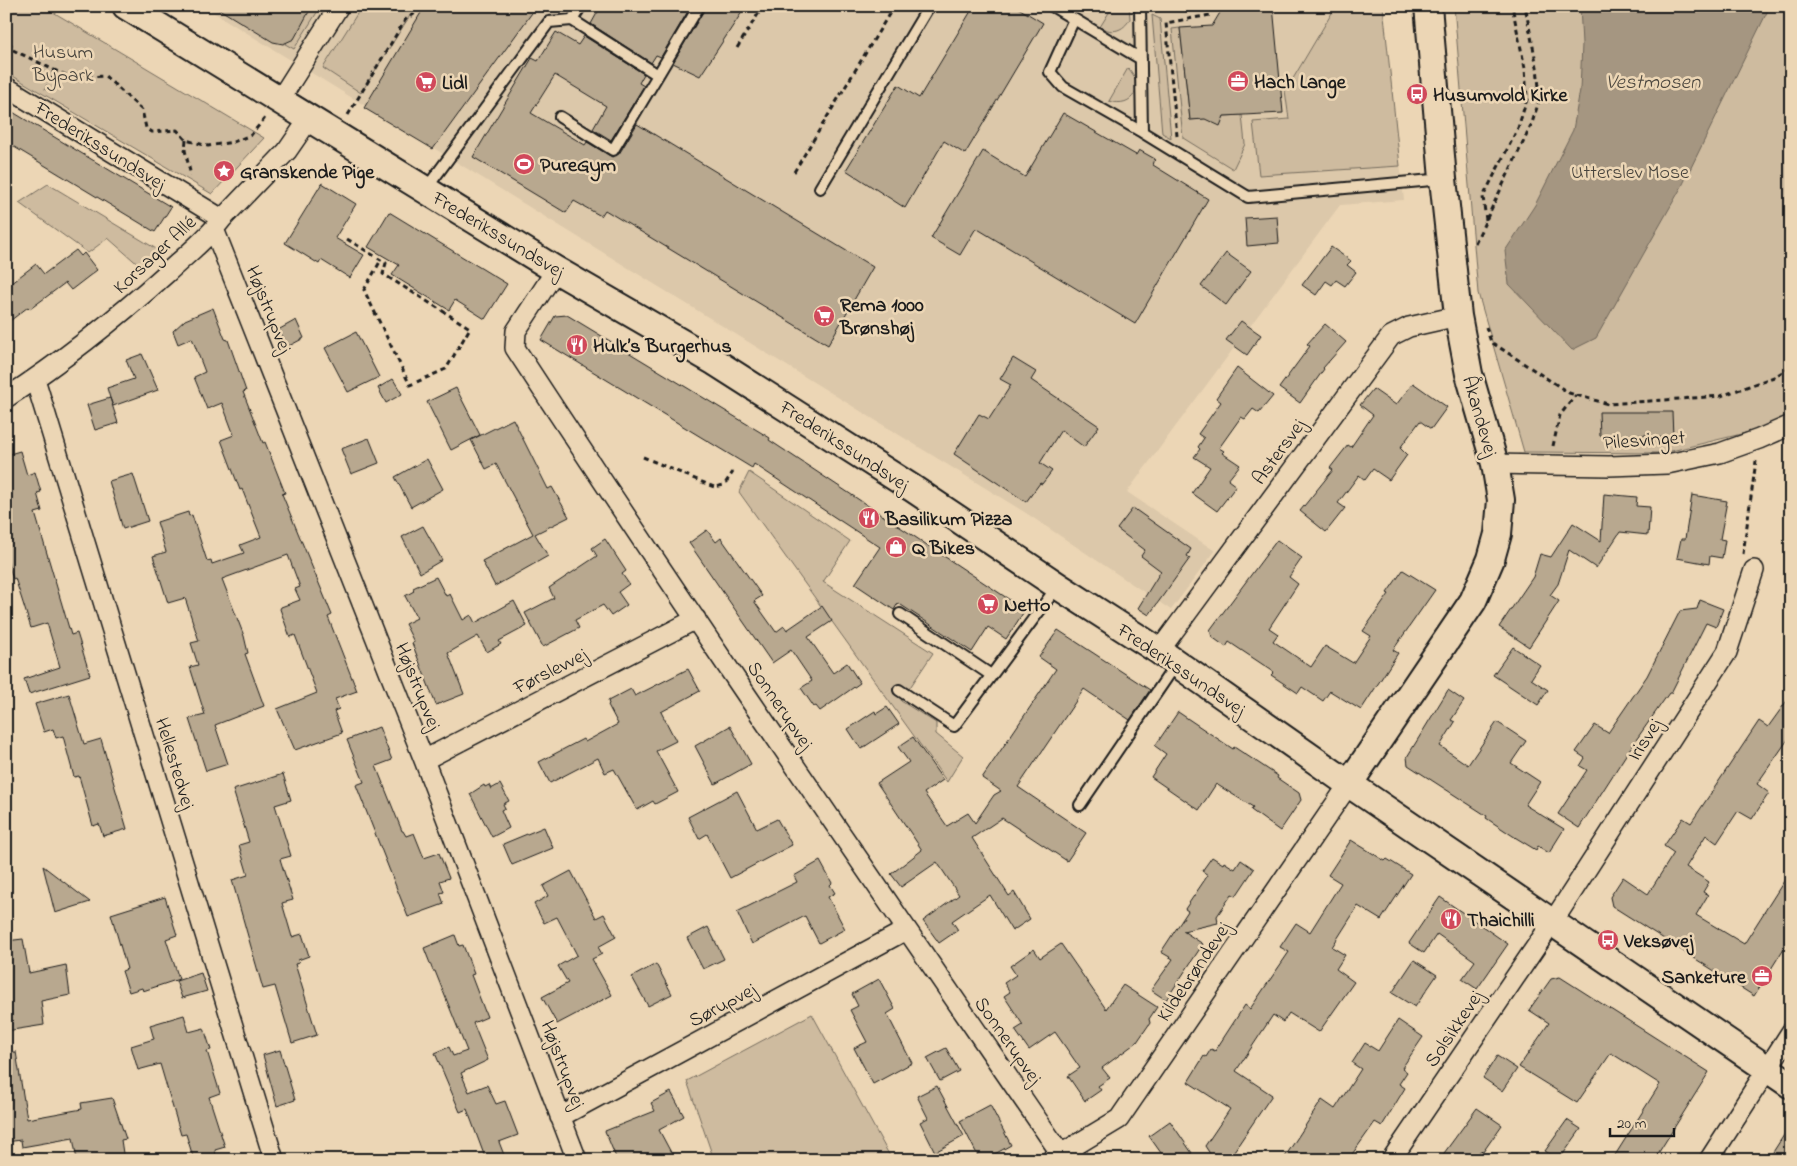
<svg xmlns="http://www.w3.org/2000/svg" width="1797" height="1166" font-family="'Indie Flower',sans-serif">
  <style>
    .built { fill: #dcc8aa }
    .green { fill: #cebb9f; stroke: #756c5e }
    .water { fill: #a59681; stroke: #6e6559 }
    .building { fill: #b8a88f; stroke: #1c1c1c }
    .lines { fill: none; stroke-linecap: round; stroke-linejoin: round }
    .lane-casing { stroke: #1c1c1c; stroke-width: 14 }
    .street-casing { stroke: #1c1c1c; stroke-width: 22 }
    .secondary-casing { stroke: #1c1c1c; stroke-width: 30 }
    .path { stroke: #1c1c1c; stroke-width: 3; stroke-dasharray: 5 4; stroke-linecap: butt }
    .lane { stroke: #ecd6b5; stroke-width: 10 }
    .street { stroke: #ecd6b5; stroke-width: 19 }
    .secondary { stroke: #ecd6b5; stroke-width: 26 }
    .labels { text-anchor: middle; stroke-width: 5; stroke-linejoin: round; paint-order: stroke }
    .park-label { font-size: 20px; fill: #48443d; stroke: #ecd6b5 }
    .poi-label { font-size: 20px; font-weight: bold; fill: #1c1c1c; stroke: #ecd6b5; text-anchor: start }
    .street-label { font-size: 20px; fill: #1c1c1c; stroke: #ecd6b5 }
    .water-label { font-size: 21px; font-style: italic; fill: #4c473f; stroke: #ecd6b5 }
  </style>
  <rect width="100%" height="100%" fill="#ecd6b5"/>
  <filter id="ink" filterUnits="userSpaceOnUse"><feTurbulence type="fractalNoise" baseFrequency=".02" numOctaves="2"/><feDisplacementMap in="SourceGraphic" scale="10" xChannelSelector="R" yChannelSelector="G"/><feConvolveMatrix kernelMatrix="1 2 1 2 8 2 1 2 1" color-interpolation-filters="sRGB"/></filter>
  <g filter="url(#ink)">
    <path class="built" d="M203 6H1383L1404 200 1340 205 1127 492 1215 551 1171 610 1026 513Z"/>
    <path class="green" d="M6 6H43L264 138 212 194 6 72Z
      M218 6H321L294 49Z
      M362 6H416L361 93 323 68Z
      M1113 6H1129L1130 19C1123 31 1113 34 1100 27Z
      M1336 6H1383L1400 166 1259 175 1253 122 1289 119 1284 83 1291 82Z
      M1454 6H1791V415L1766 428 1663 453 1524 452 1478 293Z
      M1152 15 1160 19 1171 138 1162 133Z
      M1180 28 1190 120 1212 118 1220 124 1224 116 1242 115 1245 144 1233 169 1183 138 1172 29Z
      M1128 68C1145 85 1134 109 1109 101Z
      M48 184 158 250 141 267 108 238 88 253 19 203Z
      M749 472 850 541 823 582 933 653 901 701 936 723V734L963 756 947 782 739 492Z
      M812 1014 892 1160H714L687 1081Z"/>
    <path class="water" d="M1580 6H1770L1682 186 1596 338 1572 350 1509 284 1505 251 1535 205 1573 130 1580 90 1582 44Z"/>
    <path class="building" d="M214 6H312L294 39 283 44 273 42Z
      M425 6H537L433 149 364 108Z
      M601 6H691L661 57 656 55 651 63 591 24Z
      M706 6H746L700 76 673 63Z
      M974 6H1015L1043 23 965 154 944 141 905 208 846 170 898 85 919 98Z
      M1224 6H1273L1283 113 1224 116 1220 126 1205 119 1190 120 1180 28 1212 26Z
      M556 32 578 45 584 36 644 74 639 83 644 86 611 140 593 129 606 106 555 75 531 113 585 145 587 142 612 157 619 154 637 124 873 267 828 345 605 210 601 216 574 201 566 213 473 157 532 58 538 61Z
      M6 108 171 207 155 232 6 142Z
      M1063 113 1136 155 1139 150 1155 159 1153 165 1208 199 1135 324 976 228 960 255 931 238 983 151 1025 177Z
      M322 183 356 204 335 238 364 255 350 278 321 260 319 264 285 243Z
      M389 212 507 284 485 319 455 300 449 310 392 275 399 265 368 247Z
      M1277 216 1279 243 1247 246 1245 218Z
      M1331 247 1351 261 1347 265 1356 272 1345 286 1336 280 1332 285 1326 281 1316 295 1302 285Z
      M76 250 81 256 84 253 97 270 71 290 65 283 30 309 28 307 6 324V287L36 264 44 274Z
      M1226 253 1251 271 1226 305 1201 286Z
      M213 308 225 339 228 340 246 391 243 392 263 443 265 442 285 493 282 494 332 615 328 617 357 691 335 699 339 709 334 711 342 733 295 750 277 709 317 693 295 635 290 637 280 609 281 607 300 600 295 589 300 587 288 555 222 579 244 636 248 653 245 654 264 706 215 725 228 764 206 771 189 719 205 715 190 667 198 665 191 643 199 641 185 598 168 603 153 556 166 552 157 522 188 512 189 516 192 515 207 561 211 560 212 564 244 553 240 545 261 537 242 489 240 490 221 440 234 435 222 403 207 409 194 377 205 372 192 338 178 344 173 331 185 320Z
      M567 315 770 438 769 440 1025 610 1006 639 988 627 972 652 898 603 894 610 855 584 880 547 754 464 752 468 541 340 555 316Z
      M296 320 304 338 287 347 278 330Z
      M1241 321 1261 335 1247 355 1226 340Z
      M1325 324 1346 342 1323 368 1324 369 1300 403 1279 388 1310 346 1307 344Z
      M356 332 379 377 348 392 325 348Z
      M142 354 158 390 113 406 110 398 118 423 95 430 87 405 110 398 107 388 134 379 126 360Z
      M1013 358 1036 372 1031 380 1099 426 1084 447 1061 430 1040 463 1052 471 1042 484 1040 483 1026 502 954 454 979 414 989 419 1011 385 1000 379Z
      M1237 368 1273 396 1259 413 1253 409 1245 419 1241 417 1219 448 1224 451 1222 453 1240 465 1228 480 1236 486 1217 511 1192 493 1210 467 1194 457 1200 449 1198 447 1204 438 1198 434 1221 402 1216 398Z
      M393 379 402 394 386 403 378 388Z
      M1413 383 1447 407 1431 429 1420 421 1400 448 1407 455 1389 480 1373 469 1365 480 1359 475 1338 503 1345 508 1326 532 1300 511 1333 470 1330 468 1348 445 1351 447 1373 415 1360 405 1373 389 1396 405Z
      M456 388 480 435 451 450 427 402Z
      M1599 412H1672L1673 437 1647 438V435L1600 436Z
      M513 419 548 489 552 487 569 517 535 534 548 556 495 586 482 561 533 534 496 464 486 469 471 440Z
      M369 438 379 463 351 474 341 449Z
      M20 451 27 475 35 472 41 492 37 493 42 511 35 513 71 635 77 633 90 675 29 694 24 679 60 667 47 623 31 628 15 578 13 579 6 557V455Z
      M427 459 443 489 411 507 395 477Z
      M133 474 148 521 123 529 109 481Z
      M1604 494 1637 497 1636 506 1650 507 1648 535 1620 532 1596 568 1569 550 1558 584 1550 595 1559 601 1529 647 1499 627 1533 577 1540 554 1551 557 1573 523 1601 541Z
      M1692 495 1727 501 1720 539 1725 540 1722 558 1710 556 1709 564 1677 558 1681 539H1685Z
      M1133 508 1191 549 1187 556 1190 558 1149 615 1138 608 1161 571 1141 556 1145 550 1117 529Z
      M423 526 442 560 420 573 402 537Z
      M707 530 716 542 721 538 762 596 754 601 776 632 784 626 787 630 822 606 832 621 808 637 833 673 847 663 860 683 820 711 816 706 814 707 801 688 812 681 791 650 772 663 689 543Z
      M605 539 626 571 622 574 629 584 618 592 627 605 611 616 603 605 575 620 579 628 543 647 525 613 554 598 549 588 597 556 592 548Z
      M1277 540 1302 558 1289 577 1298 584 1269 628 1278 634 1273 641 1311 667 1325 646 1353 663 1371 636 1363 631 1389 594 1387 593 1403 570 1435 590 1393 650 1398 653 1361 710 1330 691 1323 701 1302 687 1298 693 1271 675 1274 672 1229 642 1226 647 1212 637 1210 630Z
      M436 577 446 596 450 594 463 620 471 615 475 623 514 601 527 626 499 641 501 644 487 652 478 636 448 653 464 694 436 705 412 643 414 642 405 624 417 618 405 596 414 591 413 588Z
      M1700 600 1723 609 1716 627 1706 623 1671 693H1669L1629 750 1579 828 1558 814 1587 770 1580 766 1585 758 1576 752 1595 725 1608 733 1647 676 1680 611 1697 609Z
      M1058 630 1150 690 1130 720 1084 689 1018 787 1086 833 1067 861 1002 818 972 838 1009 896 1014 892 1030 919 1012 931 990 895 952 921 958 930 939 943 923 921 959 895 937 862 901 887 891 874 922 850 877 783 909 762 898 747 913 737 943 780 924 793 947 826 968 813 975 823 994 795 1001 791 982 778 1056 669 1039 657Z
      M1513 647 1540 665 1531 679 1548 690 1538 705 1493 675Z
      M688 669 700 691 661 712 676 741 656 751 678 792 655 804 653 801 637 810 614 769 605 773 598 758 550 783 539 762 583 739 585 742 618 724 608 705 609 704 608 701 631 689 635 696Z
      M1448 690 1464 701 1451 720 1455 722 1440 746 1468 765 1497 722 1526 741 1511 763 1540 782 1525 805 1564 829 1549 853 1538 846 1536 850 1513 836 1486 818 1487 816 1408 765 1407 757Z
      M69 694 84 744 101 739 127 829 103 836 99 824 93 826 79 776 74 777 63 736 56 738 53 729 44 732 35 704Z
      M1791 695V735L1757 784 1769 793 1752 819 1738 811 1717 843 1706 835 1686 867 1709 882 1703 892 1708 895 1696 915 1744 944 1791 870V937L1754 996 1612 906 1610 897 1623 877 1648 894 1674 853 1664 846 1683 818 1691 823 1759 721 1768 727Z
      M887 707 899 724 861 749 848 729 875 711 876 714Z
      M1178 712 1233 749 1234 747 1260 764 1278 776 1277 778 1299 793 1301 800 1280 831 1251 810 1253 807 1216 784 1199 810 1151 777 1166 754 1155 746Z
      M730 726 751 764 715 784 695 746Z
      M379 727 392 760 376 766 402 831H403L406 836 414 833 424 858 439 853 449 878 440 881 444 892 440 893 444 904 408 917 356 785 364 782 347 740Z
      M283 774 291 800 275 805 291 856 280 859 293 900 282 903 292 937 302 934 309 956 298 960 299 963 295 964 317 1035 292 1043 275 986 263 989 232 880 248 875 239 845 249 842 233 790Z
      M500 784 509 801 503 804 505 808 501 810 509 828 492 837 470 794 484 785 485 787 489 785 491 789Z
      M737 791 757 829 777 819 792 845 730 878 707 834 699 839 688 817Z
      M544 827 553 848 512 865 503 844Z
      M1351 840 1385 861 1387 859 1411 874 1381 920 1358 906 1332 947 1345 955 1336 969 1354 982 1319 1032 1289 1013 1283 1022 1273 1015 1236 1071 1272 1095 1228 1160H1214L1205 1146 1230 1109 1188 1082 1204 1056 1206 1057 1211 1049 1215 1051 1245 1005 1250 1009 1289 952 1280 947 1296 923 1310 932 1341 883 1328 875Z
      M1212 857 1223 864 1224 862 1235 869 1241 860 1254 869 1236 896 1232 894 1217 916 1218 923 1183 931 1203 944 1166 1000 1151 990 1173 959 1161 952 1188 911 1185 909 1208 875 1202 871Z
      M820 861 832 883 830 885 835 893 828 897 845 929 819 943 805 916 752 944 737 912 797 882 794 876Z
      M43 866 90 902 55 913Z
      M571 871 596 918 604 914 616 937 598 947 602 954 592 959 612 995 557 1024 542 997 568 983 558 966 577 955 557 917 544 923 534 904 548 896 543 886Z
      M165 897 177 935 166 939 179 979 143 991 142 988 129 992 122 971 127 969 111 914Z
      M1440 897 1508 944 1477 989 1462 979 1475 961 1437 934 1424 953 1409 943Z
      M708 927 724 959 703 969 687 938Z
      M455 935 459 946 463 945 474 974 471 975 487 1017 473 1023 488 1060 461 1073 469 1092 487 1085 496 1104 505 1101 518 1135 499 1142 506 1160H486L467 1109 460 1112 435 1053 449 1047 453 1056 467 1051 435 971H433L424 948Z
      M23 939 29 973 66 965 70 995 41 1001 44 1025 6 1031V941Z
      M1061 944 1106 1009 1123 985 1157 1007 1149 1019 1150 1023 1137 1042 1102 1068 1110 1078 1098 1086 1101 1090 1085 1101 1068 1076 1080 1068 1055 1032 1029 1050 1015 1030 1023 1025 1004 996 1010 992 1004 983 1016 975 1010 966 1034 949 1040 958Z
      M1414 960 1437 975 1415 1007 1392 993Z
      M656 964 672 994 648 1006 632 977Z
      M201 973 207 991 182 998 176 981Z
      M1560 977 1709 1072 1654 1160H1612L1660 1084 1611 1053 1577 1103 1519 1067 1549 1023 1529 1010 1551 979Z
      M879 979 895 1009 887 1014 912 1063 873 1084 854 1048 867 1042 850 1010 858 1006 852 994Z
      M184 1015 189 1032 204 1028 211 1050 207 1051 220 1093 209 1097 225 1147 215 1150 217 1160H194L186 1134 181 1135 160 1064 138 1070 131 1046 154 1039 150 1025Z
      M1398 1020 1423 1037 1402 1068 1407 1072 1399 1084 1405 1088 1382 1126 1375 1122 1348 1160H1283L1322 1100 1335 1109 1361 1069 1352 1063 1365 1043 1378 1051Z
      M946 1048 959 1071 940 1081 927 1058Z
      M280 1050 295 1100 277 1106 263 1055Z
      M6 1052H16L27 1119 82 1109 81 1103 112 1098 126 1139 121 1140 124 1160H77L73 1138 22 1147 21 1140 6 1142Z
      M1497 1056 1517 1069 1502 1091 1483 1078Z
      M937 1086 964 1136 935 1152 920 1122 928 1118 917 1096Z
      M671 1092 684 1116 659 1130 675 1160H617L605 1131 655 1111 651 1103Z
      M990 1105 1011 1145 984 1160H980L960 1121Z
      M1477 1108 1502 1125 1483 1152 1480 1151 1473 1160H1439Z
      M1567 1120 1581 1129 1559 1160 1545 1151Z
      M1170 1121 1192 1153 1183 1160H1166L1149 1136Z
      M1791 1124V1160H1768Z"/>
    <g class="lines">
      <g class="lane-casing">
        <path id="lane" d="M1052 6 1141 59
          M1140 6 1142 132 1248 197 1443 179
          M1074 19 1050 72 1063 87 1142 132
          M658 75 699 6
          M560 117 613 150 658 75 572 20
          M820 188 929 6
          M426 189 549 22 572 20 581 6
          M900 614 991 675
          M899 690 954 726 1057 587
          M1080 805 1176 664"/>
      </g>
      <g class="street-casing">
        <path id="street" d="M6 87 222 219
          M279 101 339 6
          M214 229 424 760 577 1160
          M556 270 516 331 515 348C694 622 880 890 1065 1160
          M35 379 274 1160
          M6 398C63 361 116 319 167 273 185 256 206 240 222 219L287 151 309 119
          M1495 464 1609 466 1667 464 1720 453 1759 439 1791 425
          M1159 651 1391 336 1409 327 1458 316
          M424 760 696 619
          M560 1117 906 930
          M1051 1160 1119 1119 1349 784
          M1391 1160 1552 923 1727 652 1754 570
          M1709 1160 1791 1032"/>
      </g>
      <g class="secondary-casing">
        <path id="secondary" d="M126 6 556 270 715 362 912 488 1058 586 1159 651 1349 784 1791 1085
          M1349 784 1473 601 1491 559 1498 534 1501 500 1495 464 1469 374 1458 316 1443 179 1428 6"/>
      </g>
      <path class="path" d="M6 33 13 50 54 70 73 78 105 76 142 110 146 128 152 132 177 130 186 140 208 146 233 142 251 135 265 118
        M737 48 763 6
        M46 90 54 70
        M348 115 405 20 414 14 419 6
        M1177 136 1166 23 1210 15 1214 6
        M186 140 185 150 191 176
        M794 172 894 6
        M1486 220 1483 197 1518 128 1527 99 1525 68 1512 6
        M347 239 381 260 386 263 383 274 470 328 446 369 410 385 364 290 381 260
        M1475 243 1531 126 1540 98 1537 67 1525 6
        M1486 327 1491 342 1569 393 1608 404 1721 396 1774 377 1791 367
        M1553 446 1560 415 1576 395
        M643 457 714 487 724 485 733 472
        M1743 554 1756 461"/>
      <use href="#lane" class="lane"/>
      <use href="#street" class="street"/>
      <use href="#secondary" class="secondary"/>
    </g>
  </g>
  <defs>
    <g id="office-disc" transform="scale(1.125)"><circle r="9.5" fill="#d1495b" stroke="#ecd6b5"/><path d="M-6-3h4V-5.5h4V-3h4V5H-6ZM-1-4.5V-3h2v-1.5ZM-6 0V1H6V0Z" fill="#fff"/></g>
    <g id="supermarket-disc" transform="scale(1.125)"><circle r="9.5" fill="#d1495b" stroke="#ecd6b5"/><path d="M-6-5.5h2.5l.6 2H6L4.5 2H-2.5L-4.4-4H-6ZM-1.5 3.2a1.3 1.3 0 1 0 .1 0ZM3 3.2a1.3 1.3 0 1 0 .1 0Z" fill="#fff"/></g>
    <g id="bus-disc" transform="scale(1.125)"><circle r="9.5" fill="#d1495b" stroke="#ecd6b5"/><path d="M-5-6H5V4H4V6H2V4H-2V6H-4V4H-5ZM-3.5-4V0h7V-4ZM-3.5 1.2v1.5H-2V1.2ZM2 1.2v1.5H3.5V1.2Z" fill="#fff"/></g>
    <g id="stadium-disc" transform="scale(1.125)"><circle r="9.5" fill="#d1495b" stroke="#ecd6b5"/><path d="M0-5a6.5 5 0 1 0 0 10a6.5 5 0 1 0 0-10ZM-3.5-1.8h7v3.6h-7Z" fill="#fff"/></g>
    <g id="sight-disc" transform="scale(1.125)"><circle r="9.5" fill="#d1495b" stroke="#ecd6b5"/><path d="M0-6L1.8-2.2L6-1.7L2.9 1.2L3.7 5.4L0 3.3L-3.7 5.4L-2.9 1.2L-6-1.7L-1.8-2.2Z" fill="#fff"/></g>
    <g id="restaurant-disc" transform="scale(1.125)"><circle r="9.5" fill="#d1495b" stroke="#ecd6b5"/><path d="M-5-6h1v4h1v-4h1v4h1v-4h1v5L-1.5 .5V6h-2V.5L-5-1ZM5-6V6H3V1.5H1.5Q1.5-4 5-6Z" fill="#fff"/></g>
    <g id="shop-disc" transform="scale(1.125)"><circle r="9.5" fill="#d1495b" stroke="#ecd6b5"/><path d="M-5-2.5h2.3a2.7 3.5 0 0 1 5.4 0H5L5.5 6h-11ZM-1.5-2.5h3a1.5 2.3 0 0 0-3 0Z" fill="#fff"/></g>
  </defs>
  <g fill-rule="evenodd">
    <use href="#office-disc" x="1238" y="81"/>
    <use href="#supermarket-disc" x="426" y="82"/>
    <use href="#bus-disc" x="1417" y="94"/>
    <use href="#stadium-disc" x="524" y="164"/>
    <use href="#sight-disc" x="224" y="171"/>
    <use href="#supermarket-disc" x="824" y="316"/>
    <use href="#restaurant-disc" x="577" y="345"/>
    <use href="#restaurant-disc" x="869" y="518"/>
    <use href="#shop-disc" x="896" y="547"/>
    <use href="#supermarket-disc" x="988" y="604"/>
    <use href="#restaurant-disc" x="1451" y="919"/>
    <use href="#bus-disc" x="1608" y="940"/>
    <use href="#office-disc" x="1762" y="976"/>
  </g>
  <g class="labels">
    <g class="park-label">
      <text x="63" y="58">Husum<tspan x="63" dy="23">Bypark</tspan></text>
      <text x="1630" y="178">Utterslev Mose</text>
    </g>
    <g class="poi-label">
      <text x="1254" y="88">Hach Lange</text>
      <text x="442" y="89">Lidl</text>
      <text x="1433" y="101">Husumvold Kirke</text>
      <text x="540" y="171">PureGym</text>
      <text x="240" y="178">Granskende Pige</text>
      <text x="840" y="311">Rema 1000<tspan x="840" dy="23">Brønshøj</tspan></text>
      <text x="593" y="352">Hulk’s Burgerhus</text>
      <text x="885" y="525">Basilikum Pizza</text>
      <text x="912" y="554">Q Bikes</text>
      <text x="1004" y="611">Netto</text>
      <text x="1467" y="926">Thaichilli</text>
      <text x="1624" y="947">Veksøvej</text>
      <text x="1746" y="983" text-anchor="end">Sanketure</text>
    </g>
    <g class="street-label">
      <text transform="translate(101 145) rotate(32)" y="7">Frederikssundsvej</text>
      <text transform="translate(499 234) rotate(31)" y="7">Frederikssundsvej</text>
      <text transform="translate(154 254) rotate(-43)" y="7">Korsager Allé</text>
      <text transform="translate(270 309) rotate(68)" y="7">Højstrupvej</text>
      <text transform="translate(1481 416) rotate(74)" y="7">Åkandevej</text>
      <text transform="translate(1644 439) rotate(-4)" y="7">Pilesvinget</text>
      <text transform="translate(845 445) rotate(33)" y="7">Frederikssundsvej</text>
      <text transform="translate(1278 451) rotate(-54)" y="7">Astersvej</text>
      <text transform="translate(1182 669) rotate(34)" y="7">Frederikssundsvej</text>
      <text transform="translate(550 670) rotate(-27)" y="7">Førslevvej</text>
      <text transform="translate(419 686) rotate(68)" y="7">Højstrupvej</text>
      <text transform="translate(781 705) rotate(56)" y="7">Sonnerupvej</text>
      <text transform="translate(1644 739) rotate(-57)" y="7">Irisvej</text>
      <text transform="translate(176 763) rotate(73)" y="7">Hellestedvej</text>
      <text transform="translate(1193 971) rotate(-56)" y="7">Kildebrøndevej</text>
      <text transform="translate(722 1004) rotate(-28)" y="7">Sørupvej</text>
      <text transform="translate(1453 1028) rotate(-56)" y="7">Solsikkevej</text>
      <text transform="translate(1009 1040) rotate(55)" y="7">Sonnerupvej</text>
      <text transform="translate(564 1064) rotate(69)" y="7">Højstrupvej</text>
    </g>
    <g class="water-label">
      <text x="1653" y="88">Vestmosen</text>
    </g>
  </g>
  <rect width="1797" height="1166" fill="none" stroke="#ecd6b5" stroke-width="25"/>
  <rect x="12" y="12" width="1772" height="1141" fill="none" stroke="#1c1c1c" stroke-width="2" filter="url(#ink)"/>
  <path d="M1610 1128v8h64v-8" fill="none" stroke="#1c1c1c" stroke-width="2.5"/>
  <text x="1617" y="1128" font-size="15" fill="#1c1c1c" stroke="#ecd6b5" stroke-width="4" paint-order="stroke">20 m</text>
</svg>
